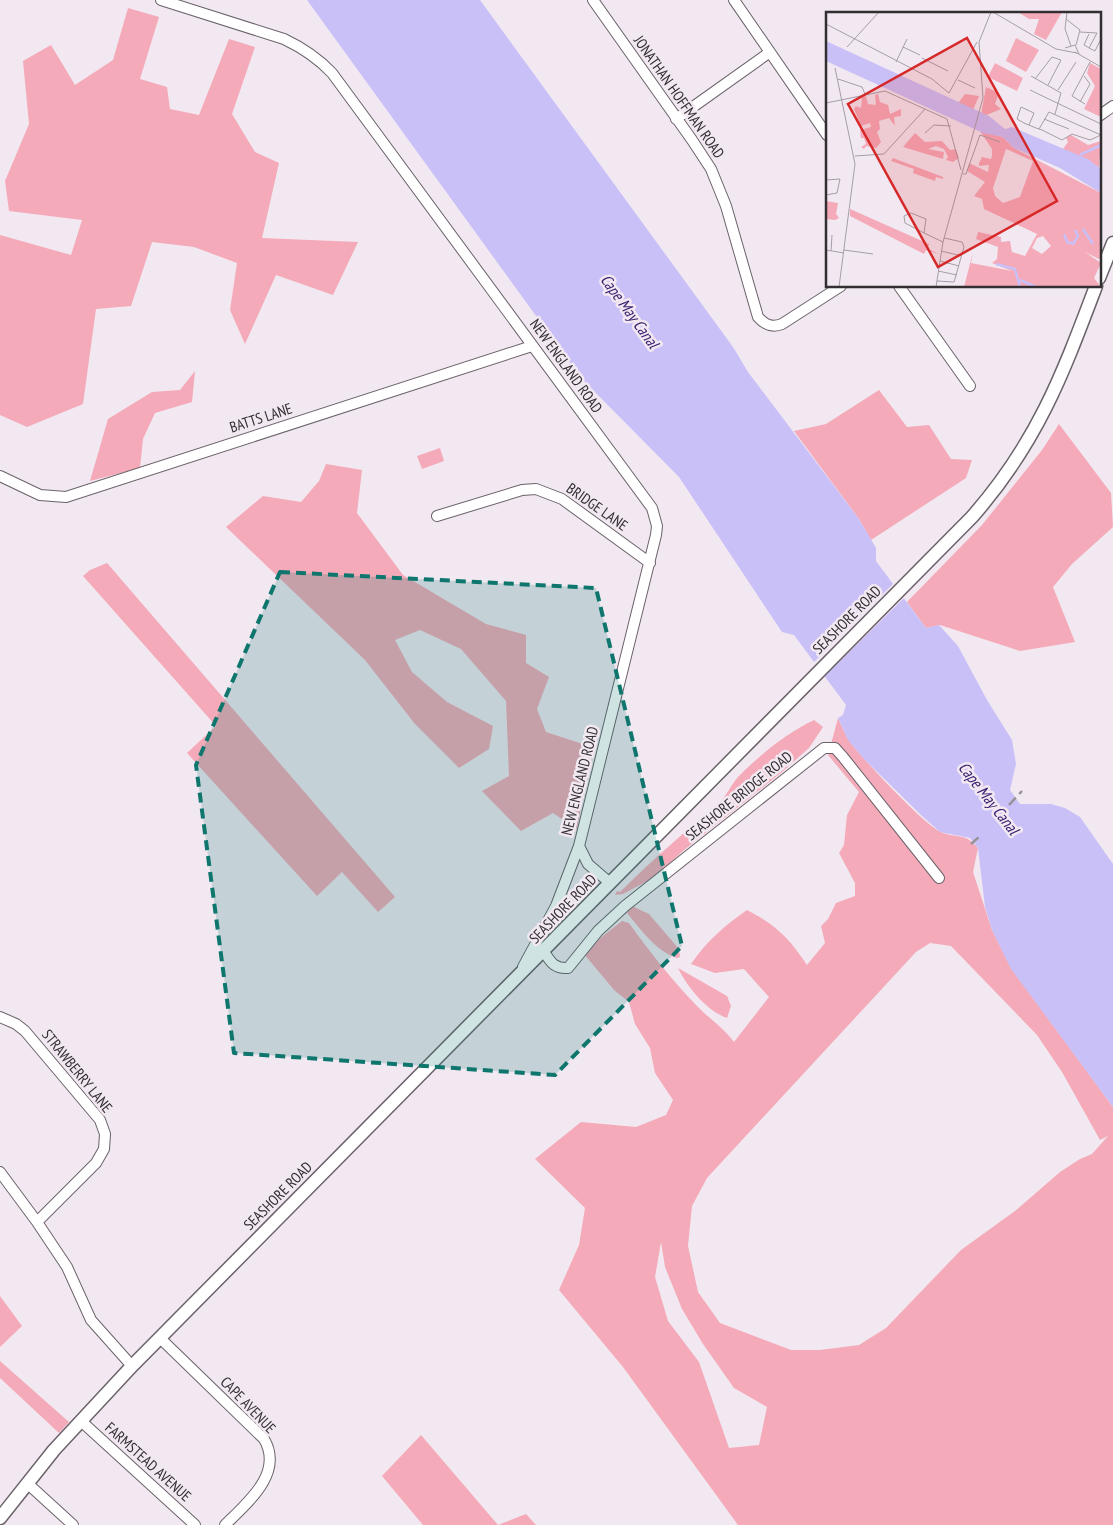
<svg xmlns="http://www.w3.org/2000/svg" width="1113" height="1525" font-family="'PT Sans Narrow',sans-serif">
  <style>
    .green { fill: #f4aab8; fill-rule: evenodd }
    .water { fill: #c9c0f8 }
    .pier { fill: #f2e8f1 }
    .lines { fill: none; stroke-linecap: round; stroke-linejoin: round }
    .minor-casing { stroke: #6b626a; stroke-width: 12 }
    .major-casing { stroke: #6b626a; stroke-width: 15 }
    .minor { stroke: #fff; stroke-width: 10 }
    .major { stroke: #fff; stroke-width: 12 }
    .rail { stroke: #989198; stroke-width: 2.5; stroke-dasharray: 10 5; stroke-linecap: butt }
    .marked { fill: #0f766e; fill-opacity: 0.2; stroke: #0f766e; stroke-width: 4; stroke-dasharray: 10 6; stroke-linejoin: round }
    .labels { text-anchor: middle; stroke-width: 5; stroke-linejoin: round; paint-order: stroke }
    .street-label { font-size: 15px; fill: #322e32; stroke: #f2e8f1 }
    .water-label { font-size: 16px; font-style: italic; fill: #392270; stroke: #f2e8f1 }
    .inset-river { fill: none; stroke: #c9c0f8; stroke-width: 2.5 }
    .inset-road { fill: none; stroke: #a59ea5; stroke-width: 1 }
    .view { fill: #d62828; fill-opacity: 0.15; stroke: #d62828; stroke-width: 2.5 }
    .inset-edge { fill: none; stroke: #322e32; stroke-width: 2.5 }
  </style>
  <rect width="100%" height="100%" fill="#f2e8f1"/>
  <path class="green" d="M128 8 159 17 140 79 167 87 170 109 199 115 229 39 255 47 232 114 255 152 279 163 262 238 358 242 333 295 276 275 245 344 230 310 237 263 194 247 152 242 131 306 96 309 83 404 27 427 0 415V235L71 255 82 220 9 211 5 181 29 124 23 61 51 45 75 85 113 60Z
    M195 371 192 402 155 413 143 439 140 468 90 481 108 419 152 392 180 390Z
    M879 390 907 427 929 425 951 459 972 460 966 478 871 540 859 519 794 431 826 424Z
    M1059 424 1111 493 1113 527 1072 564 1053 587 1075 642 1020 651 940 625 926 628 907 602 982 525 1042 450Z
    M440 448 444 461 422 469 417 456Z
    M326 464 362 470 357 513 403 575 486 624 526 635V663L549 677 537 709 546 732 592 747 577 829 553 813 521 831 482 791 509 776 506 701 461 649 420 630 395 640 412 672 447 702 493 726 489 749 459 768 415 724 365 660 226 527 263 496 301 502 319 481Z
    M107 563 395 897 378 912 342 872 317 896 187 753 216 726 83 576 90 570Z
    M838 718C842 726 845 735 850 742 863 759 924 825 941 832 957 839 965 832 978 848L973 872 992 930 1011 968 1113 1107V1525H738L623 1367 559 1290 579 1245 585 1208 535 1159 581 1122 636 1127 666 1115 673 1100 655 1073 650 1048 635 1024 629 1002 614 990 584 954 594 943 622 921 629 923C649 951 671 979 695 1004 708 1018 723 1027 734 1042L769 997 744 969 715 973 691 964C707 941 724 926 747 910 776 925 789 938 807 965L825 943 821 926 828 919 836 903 855 896V883L839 853 844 845 847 815 859 792 828 755ZM930 943 951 946 1037 1035 1062 1072 1100 1140 1108 1136 1092 1154 1080 1159 1060 1172 1015 1211 961 1250 886 1328 859 1345 820 1350H791L720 1323 698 1292 688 1246 692 1206 707 1178 916 952ZM661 1242 665 1267 682 1309 703 1344 734 1388 767 1407 759 1445 729 1448 699 1362 668 1321 655 1277Z
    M814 720 823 727 809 748 782 772 684 850 655 877 623 894 615 895 617 891 620 892C652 860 686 831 720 802 727 795 731 785 738 777 761 754 785 734 814 720Z
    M632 906 649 914 679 949 680 957 677 958C656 951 641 930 627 913Z
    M678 968 727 996 731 1006 727 1018C707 1011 687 987 678 968Z
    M0 1296 22 1326 0 1347Z
    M0 1361 69 1422 59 1433 0 1378Z
    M421 1435 498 1525 526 1514 536 1525H423L382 1476Z"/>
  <path class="water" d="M307 0H480L733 347 748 372 859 519 876 548V561L926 628 939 625 958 646 987 700 1012 740 1016 764 1010 790 1020 804H1051L1065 808 1080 817 1113 864V1107L1011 969 992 930 985 907 978 848 970 838 940 832 922 816 864 759 848 740 838 718 843 715 846 705 794 635 782 632 679 477 581 378Z"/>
  <path class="pier" d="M895 582 906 596 823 678 812 664Z"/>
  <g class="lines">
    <g class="minor-casing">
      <path id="minor" d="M161 0 284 39C303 48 318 58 332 73L652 508 657 526 656 535 579 846 588 864 610 883
        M593 0 692 140 711 169 726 206 758 317C765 325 772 328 782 324L841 286
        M734 0 827 135
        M1099 116 1113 106
        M676 119 770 52
        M899 286 970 386
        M0 476 40 495 66 497 532 346
        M437 516 522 490 536 489 562 499 650 563
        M544 952C551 962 554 969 568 968L598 931 625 906 824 748H835L843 757 939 878
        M523 967 556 906 579 846
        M0 1017 16 1024 25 1031 100 1120 105 1134 104 1149 96 1163 37 1222 0 1172
        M37 1222 67 1267 91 1320 132 1366
        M160 1338 264 1439C284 1473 248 1502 225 1525
        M81 1421 195 1525
        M27 1483 73 1525"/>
    </g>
    <g class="major-casing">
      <path id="major" d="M1099 278 1113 243
        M0 1518 54 1450 132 1366 972 517C1037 443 1062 376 1096 286"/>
    </g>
    <use href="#minor" class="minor"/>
    <use href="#major" class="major"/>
    <path class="rail" d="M1009 805 1022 791
      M971 844 979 837"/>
  </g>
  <path class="marked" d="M280 572 596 588 682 946 555 1075 234 1053 196 765Z"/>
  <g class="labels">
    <g class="street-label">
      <text transform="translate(679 97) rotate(55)" y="5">JONATHAN HOFFMAN ROAD</text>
      <text transform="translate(566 366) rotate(54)" y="5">NEW ENGLAND ROAD</text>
      <text transform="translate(261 418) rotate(-18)" y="5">BATTS LANE</text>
      <text transform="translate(597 507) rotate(35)" y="5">BRIDGE LANE</text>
      <text transform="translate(847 620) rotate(-45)" y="5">SEASHORE ROAD</text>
      <text transform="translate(580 781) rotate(-76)" y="5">NEW ENGLAND ROAD</text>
      <text transform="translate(739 796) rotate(-39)" y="5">SEASHORE BRIDGE ROAD</text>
      <text transform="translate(563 909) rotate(-46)" y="5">SEASHORE ROAD</text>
      <text transform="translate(77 1071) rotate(51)" y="5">STRAWBERRY LANE</text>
      <text transform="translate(278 1196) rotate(-45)" y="5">SEASHORE ROAD</text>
      <text transform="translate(248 1405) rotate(46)" y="5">CAPE AVENUE</text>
      <text transform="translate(148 1462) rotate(42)" y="5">FARMSTEAD AVENUE</text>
    </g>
    <g class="water-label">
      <text transform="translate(630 311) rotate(54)" y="6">Cape May Canal</text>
      <text transform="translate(989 798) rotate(52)" y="6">Cape May Canal</text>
    </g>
  </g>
  <g transform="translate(826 12)">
    <rect width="275" height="275" fill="#f2e8f1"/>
    <path d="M192 0H236L220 28 208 22 213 7H203ZM190 26 213 38 200 60 180 49ZM169 51 197 66 191 79 162 65ZM264 51 275 57V105L258 97 269 74 261 61ZM160 75 173 81 169 92 175 97 158 104 155 103ZM52 82 54 90 62 93 64 102 75 97V104L68 105 69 114 63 106 53 109 54 117 51 120 55 130 50 136 40 134 38 137 35 135 40 132 38 126H35L34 118 45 115 44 111 35 114 28 97 30 94 35 96 36 85 40 84 42 92 50 93 49 83ZM139 82 153 84 147 98 132 91ZM154 119 177 125 188 136 275 181V248L259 240 275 251 268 266 275 275H138L147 240 145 251 186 259 166 251 171 247 172 235 150 227 152 220 175 225V230L184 229 186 240 199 244 211 222 158 197 156 187 148 184 159 170 141 159 143 151 162 160 163 153 153 154V151L156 145 165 147 166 144V137ZM180 137 207 149 194 185 177 191 169 184 167 176ZM217 224 225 234 216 242 206 236 211 226ZM89 121 99 130 116 129 124 138 130 137 133 146 127 150 120 148 122 145 118 137 110 134 102 137 118 140 117 147 77 135ZM245 123 262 133 275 129 273 156 237 137 242 130 240 126ZM67 146 117 165V167L110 165 109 169 87 161 88 157 65 149ZM0 189 12 191 10 202 13 206 9 208 0 207ZM24 197 103 232 102 237 113 242 100 238 98 242 24 204Z" fill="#f4aab8" fill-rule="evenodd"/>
    <path d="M0 29 163 104 179 117 186 115 262 147 275 157V181L234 156 188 136 177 125 157 121 0 49Z" fill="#c9c0f8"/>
    <path class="inset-river" d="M254 143 275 133M257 217 267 232M238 222 241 230 248 232M247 232 252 224 249 218M170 252 189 257 194 275M194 268 210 275"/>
    <path class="inset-road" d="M167 0 230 37 251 41M241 0 239 17 245 34M240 7 254 18 250 33M0 12 106 67 123 81 151 30M254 20 271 21 263 36 258 33 263 22M21 35 53 0M77 35 94 43M239 36 249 33 253 42M263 36 269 39 275 27M249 40 275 55M96 46 122 59M70 50 81 27M9 56 29 152 13 275M205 64 235 81 229 102M12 67 36 75 39 82M209 67 226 45 235 48 222 73M132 68 149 76M204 78 275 112M232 78 250 50M254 90 264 72 258 64M0 91 59 79 121 107 135 158M259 92 246 84 264 50M218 107 243 117M203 113 208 101 195 95 191 107 198 111 210 116 216 118 236 128 246 122 264 128 275 123M213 117 223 100 275 123M99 121 108 113 125 114M29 144 58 142 99 97M137 162H140L154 123 174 130M0 168 14 167 11 181 0 183M85 201 100 207 98 221 79 211 78 204ZM98 221 117 230M0 238 18 241M18 238 47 242M5 239 6 223M115 239 136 244M114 249 133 254M112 259 131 263M111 269 128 270 138 235 136 230 118 226M110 275 117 230 157 86 153 30 165 0"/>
    <path class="view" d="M141 26 231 189 112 255 22 92Z"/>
    <rect width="275" height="275" class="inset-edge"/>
  </g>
</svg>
